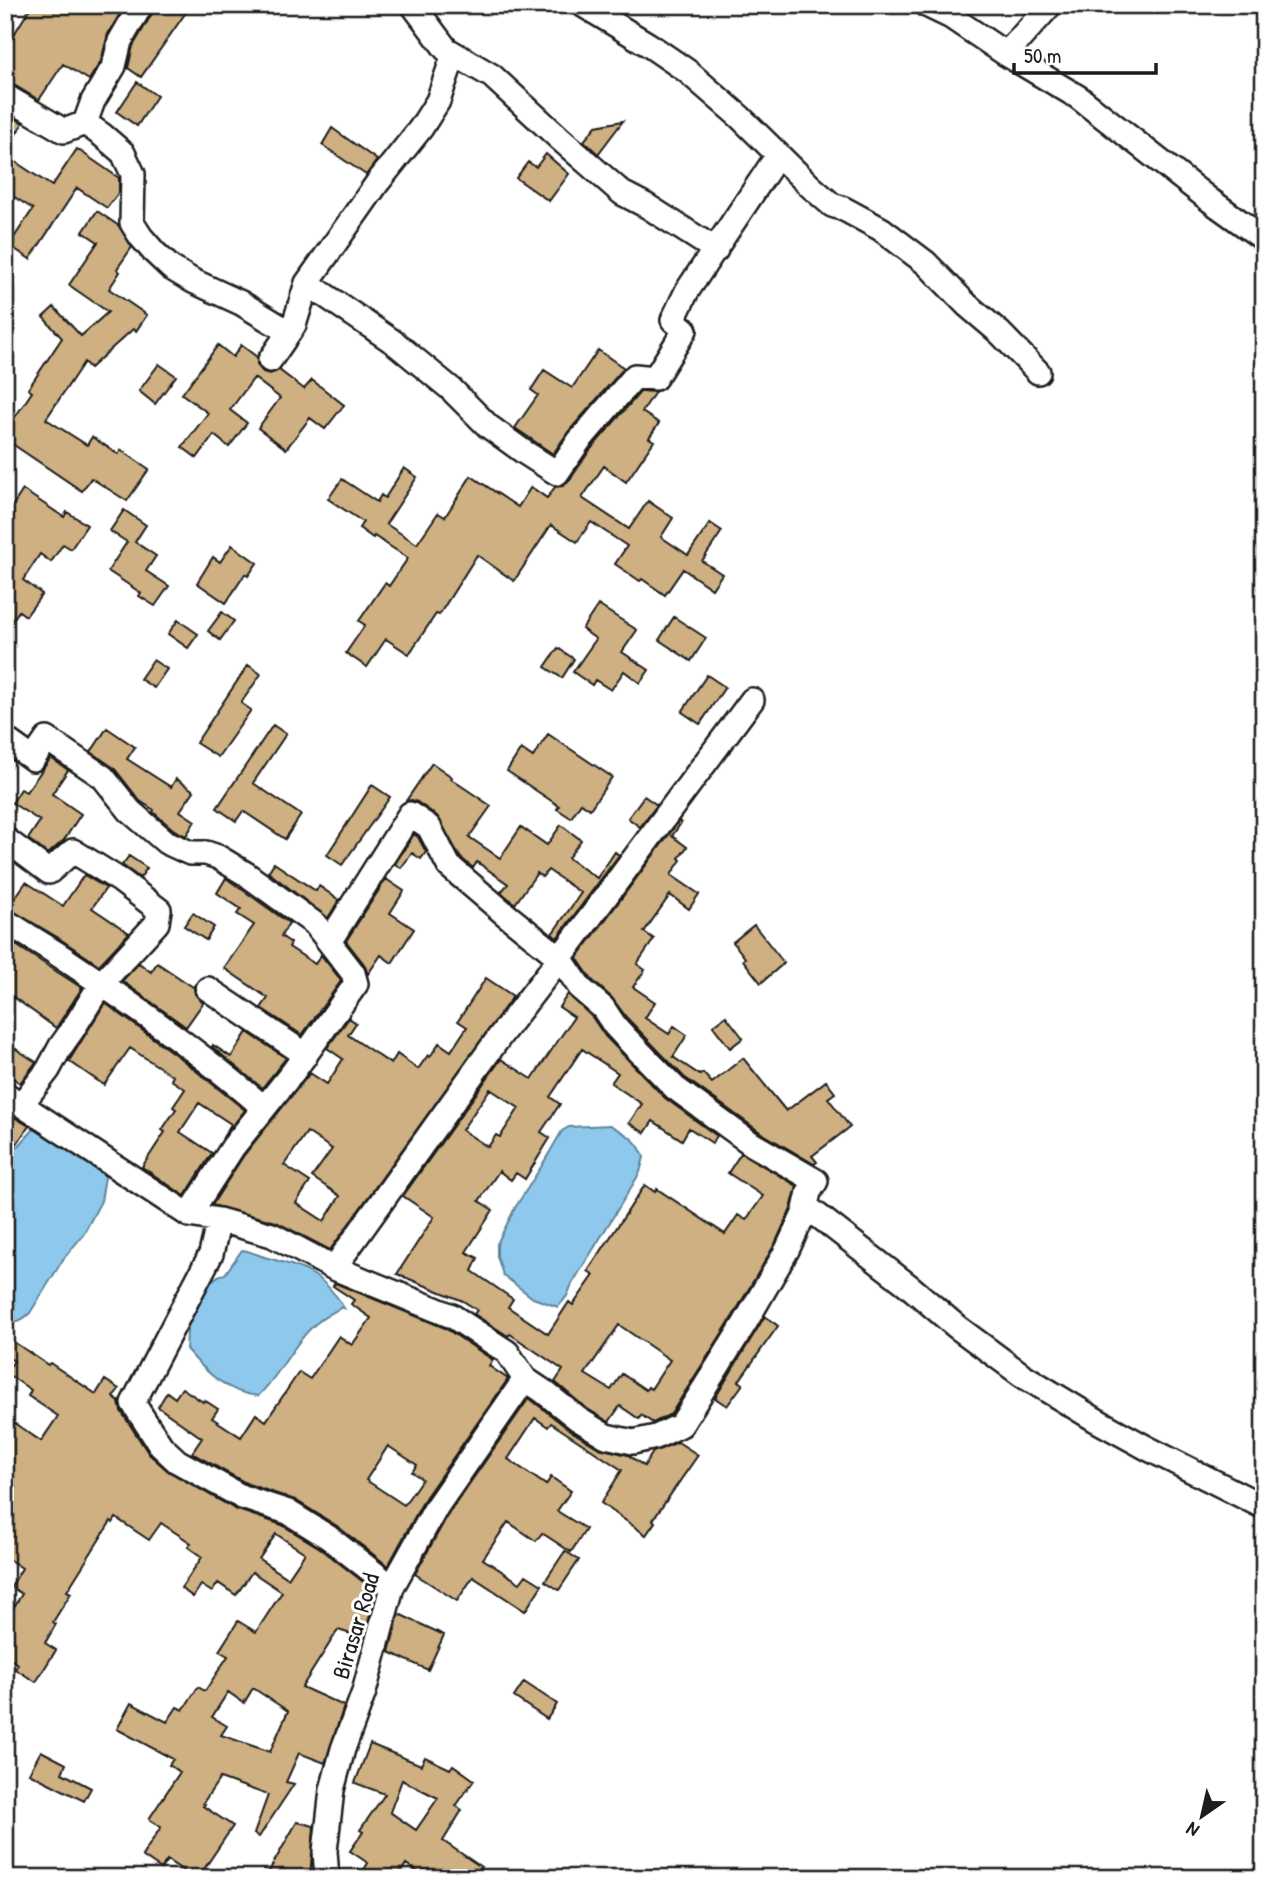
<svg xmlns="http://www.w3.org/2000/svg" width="1269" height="1883" font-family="'Patrick Hand',sans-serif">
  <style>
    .water { fill: #8ec9ed; stroke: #608499; stroke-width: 2 }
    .building { fill: #ceb082; stroke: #1c1c1c; stroke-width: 2; fill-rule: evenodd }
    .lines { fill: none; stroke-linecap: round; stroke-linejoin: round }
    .minor-casing { stroke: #1c1c1c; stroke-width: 28 }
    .minor { stroke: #fff; stroke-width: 23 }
    .labels { text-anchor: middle; stroke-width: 6; stroke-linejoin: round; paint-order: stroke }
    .street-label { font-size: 24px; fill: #1c1c1c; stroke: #fff }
  </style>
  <rect width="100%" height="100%" fill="#fff"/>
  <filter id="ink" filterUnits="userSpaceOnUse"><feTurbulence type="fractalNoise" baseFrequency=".0143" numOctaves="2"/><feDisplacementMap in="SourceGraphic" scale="14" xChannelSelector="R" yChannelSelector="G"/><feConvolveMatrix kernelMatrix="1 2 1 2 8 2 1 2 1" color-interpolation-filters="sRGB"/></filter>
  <g filter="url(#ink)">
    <path class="water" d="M610 1125C627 1135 637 1139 644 1157L640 1172 632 1186 572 1284 567 1296 558 1307 533 1298 503 1275 497 1256V1244L515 1208 541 1167 562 1131 569 1127Z
      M41 1128 98 1167 105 1177 101 1201 83 1235 64 1258 30 1313C23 1320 15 1324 5 1322V1157L15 1150 34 1129Z
      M242 1250C251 1251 259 1256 268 1258 304 1268 324 1274 344 1308L342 1307C331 1313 319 1319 310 1329 290 1349 279 1376 258 1396 227 1393 206 1372 186 1349 187 1341 186 1333 188 1326 192 1309 207 1276 225 1274Z"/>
    <path class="building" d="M32 5H125L108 34 101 61 89 80 63 64 39 100 12 84 5 82V49Z
      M155 5H191L141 77 128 68 133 46 153 12Z
      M137 82 157 96 137 126 117 112Z
      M6 113 23 123 5 151V115Z
      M623 121 598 154 584 141 596 126Z
      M332 128 377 160 366 175 322 145Z
      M77 149 119 178V192L107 208 77 188 30 259 9 245 33 209 5 191V155L52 186Z
      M546 154 569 174 549 201 516 178 528 162 536 167Z
      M97 211 119 226 132 247 117 269 120 272 109 289 147 315 136 331 133 329 90 368 84 362 46 419 87 445 92 437 118 454 121 450 149 469 127 501 91 478 82 491 5 439V432L32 392 28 389 62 338 43 317 54 307 81 336 108 312 69 285 98 242 83 232Z
      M218 345 233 357 241 345 257 357V365L263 372 270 374 279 370 304 389 312 380 344 405 325 429 310 418 286 449 258 428 280 398 254 378 230 410 247 423 229 447 214 435 197 458 182 447 208 413 182 394Z
      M598 350 624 368 568 432 553 454 515 428 538 395 531 390 544 370 572 388Z
      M159 364 176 376 155 404 139 391Z
      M641 391 655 392 642 412 659 423 649 438 654 441 626 482 604 466 582 498 629 529 648 501 673 518 661 537 688 555 710 523 722 531 702 561 722 574 712 589 683 569 665 595 642 579 640 581 615 564 627 546 591 522 577 542 551 525 514 581 477 555 439 615 436 614 409 654 386 639 367 667 346 653 365 625 359 621 385 583 389 586 408 558 374 536 373 538 359 528 363 522 328 499 342 479 377 502 381 495 385 498 404 468 417 477 386 524 417 544 438 513 445 517 471 476 518 507 531 487 547 498 555 487 563 486 569 481 590 450Z
      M23 490 64 517 67 512 87 525 71 549 63 544 51 562 40 554 23 580 42 594 26 616 19 611 5 631V517Z
      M124 510 146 525 135 542 156 556 146 571 169 586 155 606 139 596 141 593 108 571 127 542 110 531Z
      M232 545 257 563 248 576 245 574 226 603 197 583 213 557 220 562Z
      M598 605 637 630 622 652 649 670 640 683 624 671 611 690 595 680 592 685 573 672 596 639 582 629Z
      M222 612 234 621 220 640 208 631Z
      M674 617 706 638 691 661 659 640Z
      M178 620 198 634 188 648 168 634Z
      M558 648 574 659 562 678 545 667Z
      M153 660 167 669 154 688 140 679Z
      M248 665 261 674 241 703 251 710 218 757 196 743Z
      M707 675 725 687 700 724 682 712Z
      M273 725 286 734 253 783 301 815 285 839 243 811 236 821 217 808Z
      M107 728 135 747 127 759 171 787 176 779 194 791 180 811 195 821 186 836 174 830 153 812 154 810 140 801 114 768 91 752Z
      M548 734 612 777 590 809 581 803 571 818 557 809 559 806 507 771 521 749 533 757Z
      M51 758 68 770 52 794 81 814 64 840 48 854 28 839 40 821 12 803 21 789 26 792Z
      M432 763 452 777 451 779 491 806 469 837 500 858 521 827 547 845 561 825 581 840 568 858 597 878 615 852 619 855 557 938 552 934 581 893 548 870 542 877 537 873 515 904 501 892 508 884 477 862 473 868 460 857 437 816 417 802 412 800 406 801Z
      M372 785 390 797 342 865 327 855Z
      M644 796 657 805 640 827 628 818Z
      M679 821 681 823 672 836 687 847 679 858 681 860 671 875 699 894 689 909 670 895 644 932 654 939 637 964 645 970 633 987 655 1002 645 1018 669 1034 674 1026 687 1035 673 1057 700 1075 703 1073 712 1083 743 1058 786 1111 826 1081 835 1093 828 1098 850 1127 812 1156 817 1162 814 1164 760 1132 684 1077 626 1017 612 998 592 980 577 958Z
      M414 834 418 837 426 852 421 859 412 853 401 868 395 864Z
      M129 856 147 868 140 878 122 865Z
      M274 863 316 891 319 886 339 900 328 918 268 872Z
      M84 875 106 888 92 908 129 933 99 965 57 937 8 908 26 882 63 906Z
      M226 878 289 923 281 936 291 943 289 947 315 964 321 955 340 979 341 981 302 1035 261 1008 268 998 224 968 254 925 237 914 241 909 217 893Z
      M386 879 404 891 390 913 414 929 392 963 381 955 368 974 364 964 346 941Z
      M193 913 214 927 206 940 184 926Z
      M754 925 784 963 761 983 743 960 745 958 733 942Z
      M5 938 82 988 56 1028 5 991Z
      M139 963 151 972 157 963 193 987 196 983 194 989 195 994 203 1003 186 1027 122 981Z
      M486 978 513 996 330 1250 276 1222 212 1205 244 1155 310 1073 327 1084 343 1059 327 1048 349 1018 356 1023 348 1035 391 1064 397 1054 418 1069 428 1055 430 1057 439 1043 451 1051 467 1027 458 1021ZM307 1132 332 1149 312 1177 340 1196 324 1221 296 1203 310 1182 284 1165Z
      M568 994 592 1017 605 1036 665 1098 717 1136 712 1143 689 1128 682 1140 653 1121 645 1133 629 1123 642 1104 611 1083 618 1073 582 1049 550 1097 560 1104 541 1132 550 1138 525 1179 516 1173 511 1180 499 1171 479 1201 493 1210 466 1252 478 1258 472 1271 513 1299 508 1307 548 1334 569 1302 573 1305 594 1275 588 1271 645 1185 655 1192 657 1189 725 1234 738 1215 746 1220 763 1196 728 1173 741 1153 797 1186 791 1209 775 1244 733 1316 671 1414 653 1423 641 1415 639 1419 620 1406 609 1422 586 1408 555 1382 563 1370 510 1334 508 1336 474 1314 477 1310 463 1301 397 1274 434 1217 403 1196 501 1059 532 1079 574 1017 559 1007ZM490 1089 519 1108 500 1137 496 1135 488 1147 462 1130ZM619 1325 670 1360 651 1389 648 1387 646 1390 622 1374 611 1390 585 1374Z
      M105 1003 180 1058 245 1110 222 1139 231 1124 199 1103 180 1132 212 1153 185 1196 142 1167 165 1132 162 1130 176 1109 173 1107 185 1089 171 1080 173 1076 130 1048 104 1085 69 1061Z
      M726 1016 743 1038 730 1048 713 1026Z
      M247 1032 286 1058 262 1088 212 1047 213 1045 231 1057Z
      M5 1042 36 1062 20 1083 5 1073Z
      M12 1116 29 1126 5 1161V1126Z
      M335 1283 445 1328 493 1360 489 1366 508 1379 425 1498 388 1566 337 1526 295 1500 248 1484 192 1453 202 1438 158 1407 167 1392 175 1398 182 1388 203 1402 204 1400 218 1409 212 1418 241 1437 256 1414 266 1421 299 1372 310 1379 339 1336 352 1345 371 1318 351 1304 354 1300 333 1286ZM388 1446 417 1465 412 1472 422 1479 404 1505 366 1480Z
      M765 1316 778 1326 739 1381 743 1384 727 1406 715 1398Z
      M5 1336 48 1365 50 1363 96 1394 105 1380 119 1389 113 1397 119 1402 121 1411 149 1454 168 1471 235 1509 282 1525 320 1548 376 1592 364 1638 338 1630 302 1687 344 1706 325 1763 299 1753 286 1782 294 1784 259 1837 254 1834 268 1795 220 1778 203 1803 205 1804 203 1806 233 1826 198 1878H194L167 1860 161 1869 142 1856 161 1827 149 1819 180 1772 169 1765 173 1759 117 1729 131 1703 167 1722 177 1707 183 1710 198 1687 205 1691 228 1656 219 1651 238 1621 256 1632 282 1592 252 1572 236 1595 218 1583 212 1592 201 1585 193 1597 181 1588 202 1557 188 1547 191 1543 161 1523 149 1540 116 1518 113 1523 111 1521 67 1591 71 1593 53 1622 56 1624 45 1643 56 1650 36 1682 15 1669 18 1664 5 1656V1621L22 1594 11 1587 22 1568 5 1557V1503L16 1488 12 1485 13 1483 5 1478V1417L41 1441 58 1416 28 1396 31 1390 6 1373 14 1361 5 1355ZM276 1534 305 1553 288 1578 259 1559ZM253 1688 288 1711 270 1752 221 1735 227 1726 212 1717 228 1692 244 1703Z
      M529 1398 571 1431 599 1448 628 1455 644 1466 653 1452 678 1442 698 1455 653 1520 655 1522 646 1535 601 1503 622 1470 551 1423 548 1427 535 1418 508 1459 546 1485 551 1477 571 1491 557 1511 586 1529 571 1552 542 1533 536 1541 508 1522 483 1559 520 1583 526 1575 542 1585 525 1611 473 1577 457 1601 415 1574 449 1513Z
      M565 1551 579 1560 559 1590 545 1581Z
      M399 1614 444 1635 428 1670 389 1652Z
      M524 1682 557 1704 547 1719 514 1697Z
      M370 1744 421 1765 425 1757 450 1769 453 1765 474 1780 456 1806 462 1810 443 1841 481 1867 473 1878H436L424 1870 421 1874 406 1864 397 1878H359L368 1863 350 1851 363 1832 360 1830 385 1794 355 1783ZM402 1780 438 1798 416 1830 390 1812Z
      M41 1751 66 1764 62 1773 91 1788 84 1801 29 1773Z
      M297 1822 314 1826 310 1878H265Z"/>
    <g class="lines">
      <g class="minor-casing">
        <path id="minor" d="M141 5 120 41 114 66 93 101 85 123 102 135 123 153 133 174 132 223 141 237 154 252 171 268 193 281 241 303 289 332
          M413 5 446 49 492 76 559 138 622 193 647 206 716 250
          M583 5 649 45 687 71 740 117 810 186 832 205 844 209 881 229 926 263 967 305 1000 333 1038 372
          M926 5 951 17 1006 54 1078 97 1211 201 1264 239
          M1006 54 1050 5
          M5 96 64 131 85 123
          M307 283 395 343 451 389 488 426 524 452 557 473 579 441 635 376 655 378 685 330 673 320 687 291 778 155
          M270 360 294 325 307 283 378 182 421 128 438 101 454 54
          M5 739 33 759 47 739 103 777 130 811 166 842 190 853H206L218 857 246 874 315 924 329 942
          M5 839 49 872 73 851 121 881 159 910 157 923 101 984 73 1029 61 1046 48 1070 21 1105
          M5 921C22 932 39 942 56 953 128 1001 199 1051 264 1108
          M208 989 306 1055
          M5 1094 189 1215 219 1220 272 1235 334 1268 452 1316 507 1352 525 1379 543 1391 578 1419 606 1436 633 1442 656 1437 681 1425 745 1323 787 1250 804 1214 809 1192 816 1181 752 1144 675 1088 628 1040 615 1026 603 1008 581 989 560 958 752 700
          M807 1207 909 1286 957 1327 1022 1375 1096 1420 1147 1448 1264 1507
          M189 1215 233 1147 293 1072 356 984 353 973 329 942 410 814 429 827 449 866 504 913 560 958 500 1036 334 1268
          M219 1220 211 1254 133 1403 161 1446 177 1461 242 1497 288 1512 328 1537 392 1587
          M327 1878 325 1851 332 1790 343 1749 364 1692 392 1587 437 1506 525 1379"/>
      </g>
      <use href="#minor" class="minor"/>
    </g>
  </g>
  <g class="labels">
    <g class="street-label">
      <text transform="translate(356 1626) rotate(-73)" y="8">Birasar Road</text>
    </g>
  </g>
  <rect width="1269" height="1883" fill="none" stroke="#fff" stroke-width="28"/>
  <rect x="14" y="14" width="1241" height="1855" fill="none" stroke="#1c1c1c" stroke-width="2.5" filter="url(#ink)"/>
  <g transform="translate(1202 1816) rotate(214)" stroke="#ffffff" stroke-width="5" paint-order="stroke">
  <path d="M0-5L12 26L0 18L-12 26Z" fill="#1c1c1c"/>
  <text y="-10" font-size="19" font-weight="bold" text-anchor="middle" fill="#1c1c1c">N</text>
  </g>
  <path d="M1014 63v10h142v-10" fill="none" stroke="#1c1c1c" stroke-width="3.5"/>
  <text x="1024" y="63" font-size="21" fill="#1c1c1c" stroke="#ffffff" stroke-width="5" paint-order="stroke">50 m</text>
</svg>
